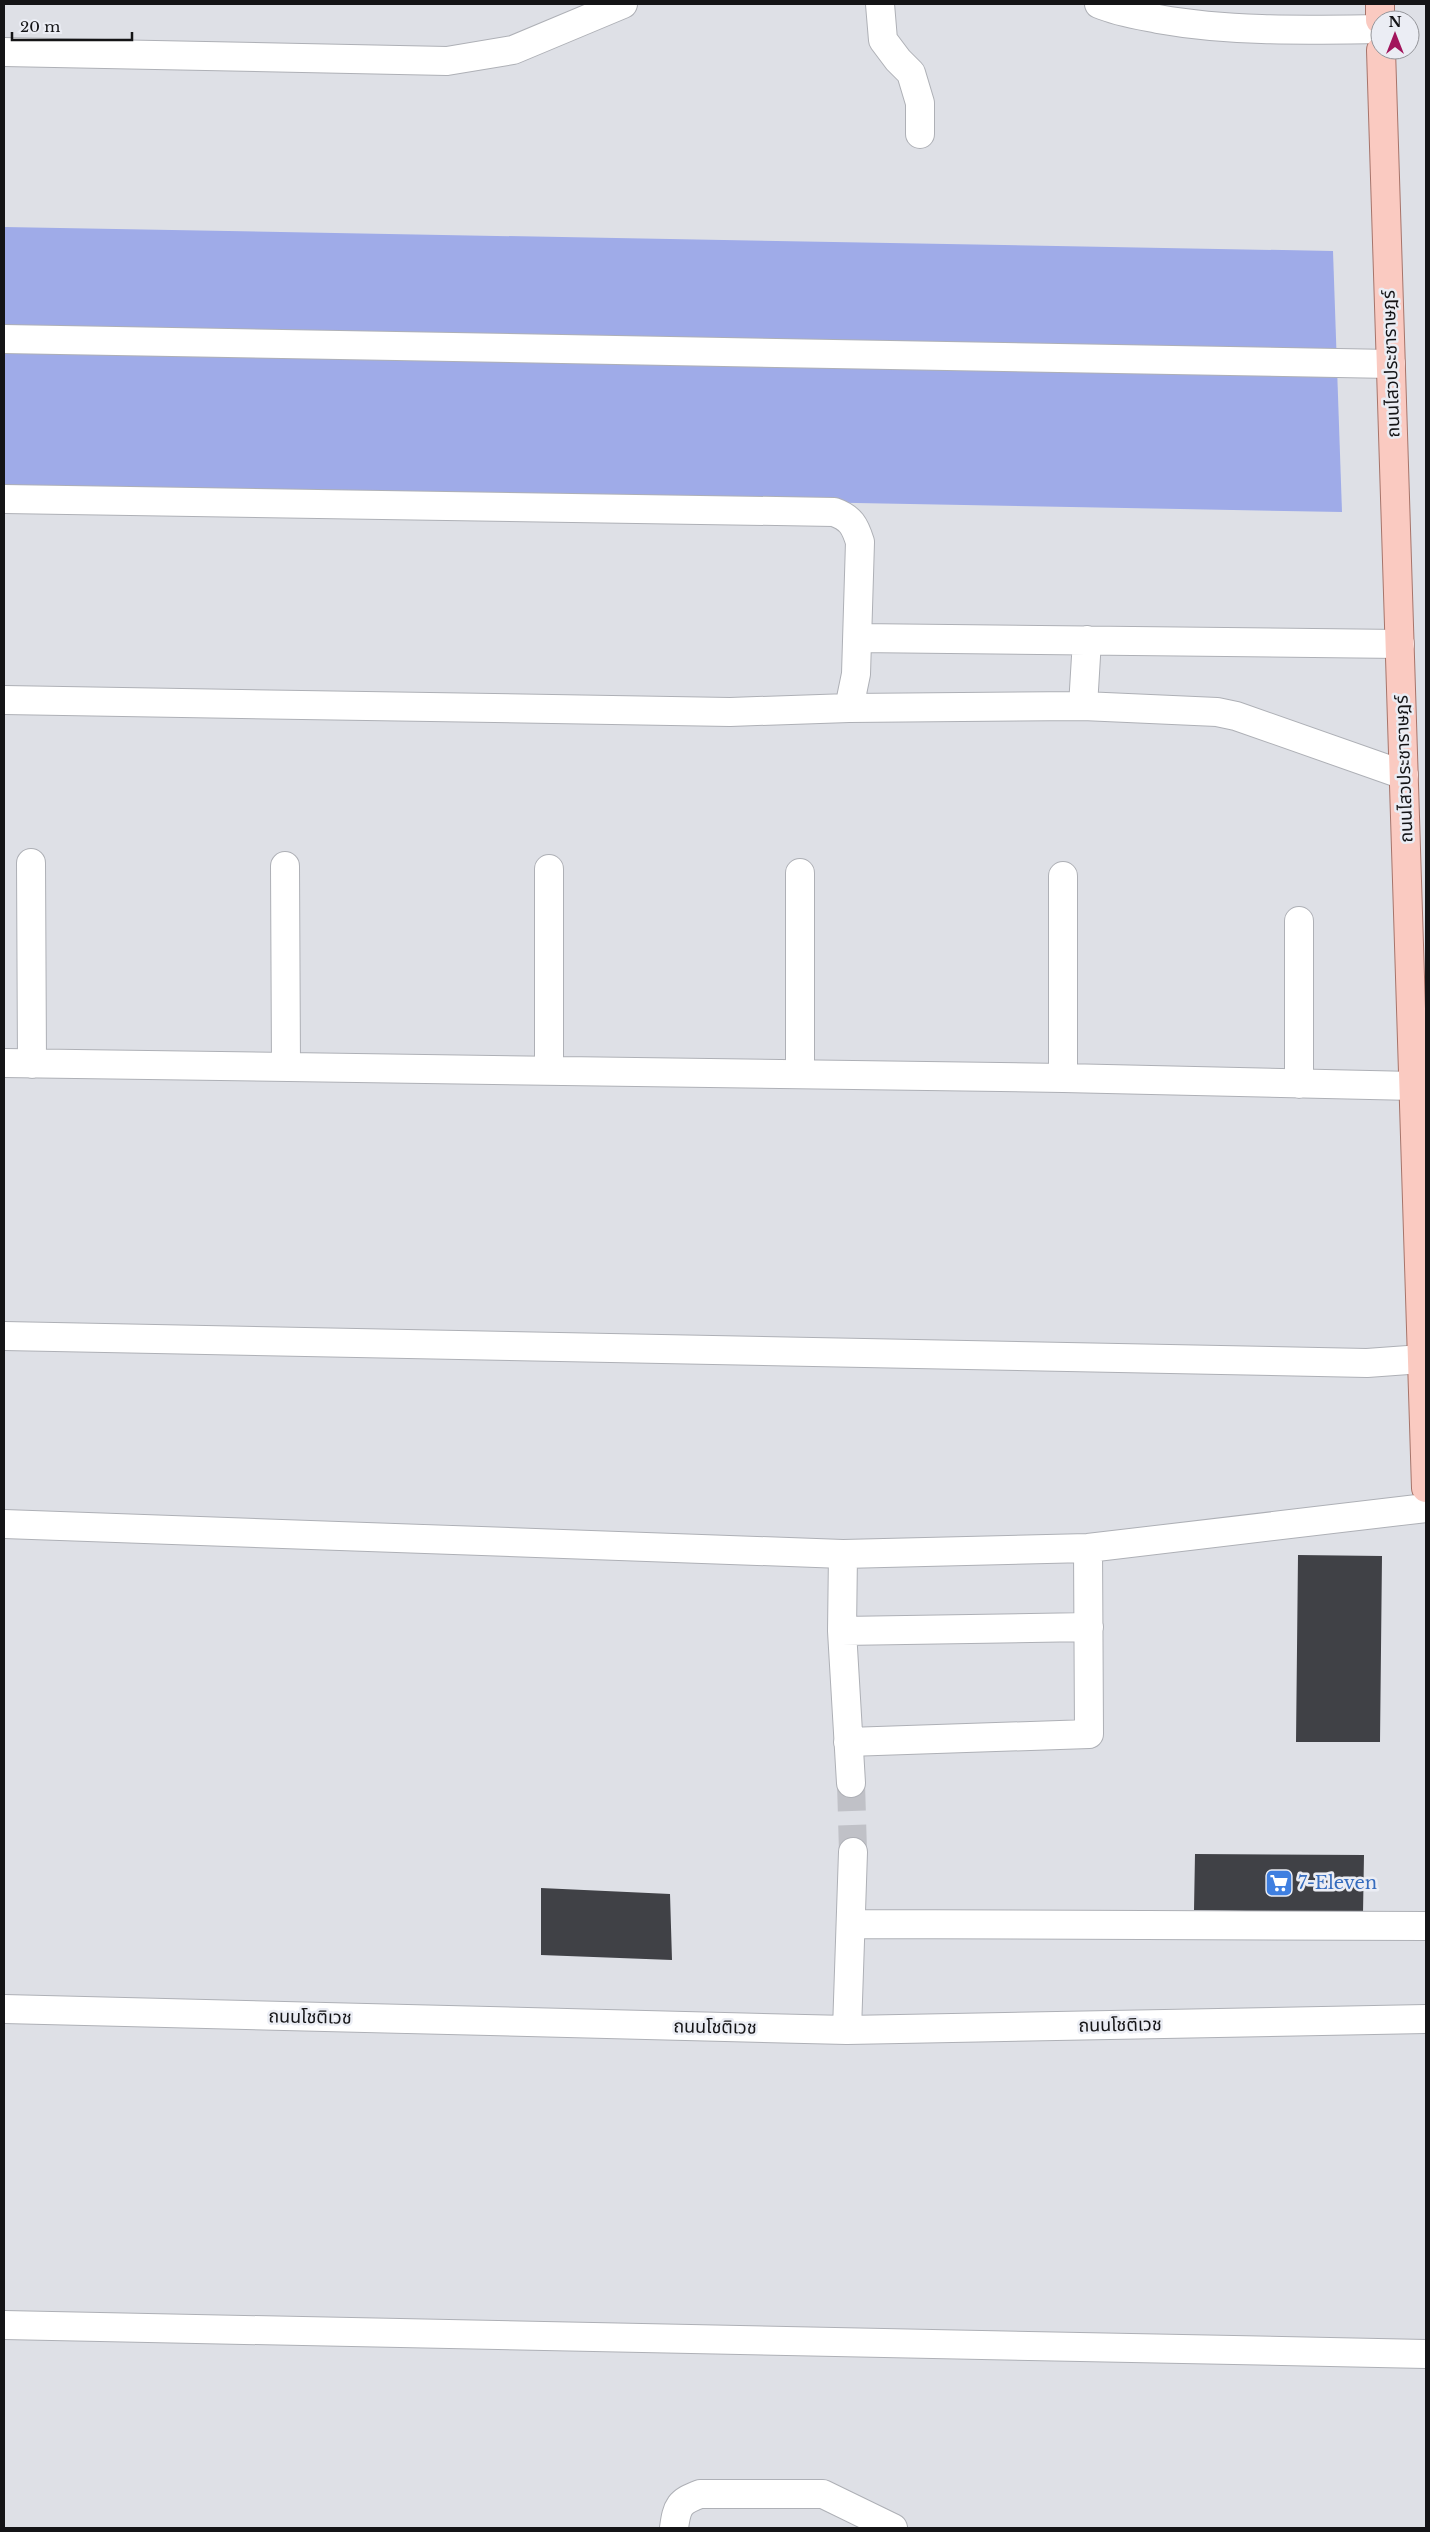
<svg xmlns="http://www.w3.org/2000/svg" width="1430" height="2532" font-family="'Libre Baskerville','Noto Sans Thai',serif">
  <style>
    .green { fill: #9fabe8 }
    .building { fill: #404146 }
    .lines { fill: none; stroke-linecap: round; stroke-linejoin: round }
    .minor-tunnel { stroke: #c0c1c7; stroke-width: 28; stroke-dasharray: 28 14; stroke-linecap: butt }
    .minor-casing { stroke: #aeb0b6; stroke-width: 30 }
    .major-casing { stroke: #a7746a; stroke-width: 30 }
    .minor { stroke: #fff; stroke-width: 28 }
    .major { stroke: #facac1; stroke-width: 28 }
    .labels { text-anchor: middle; stroke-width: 5; stroke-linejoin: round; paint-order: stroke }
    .street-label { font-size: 18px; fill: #141416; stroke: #ebedf4 }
    .shop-label { font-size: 18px; fill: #366cbe; stroke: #ebedf4; text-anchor: start }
  </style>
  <rect width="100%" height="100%" fill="#dee0e6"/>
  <path class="green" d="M4 227 1333 251 1342 512 4 487Z"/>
  <path class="building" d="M1298 1555 1382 1556 1380 1742H1296Z
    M1195 1854 1364 1855 1363 1913 1194 1910Z
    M541 1888 670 1894 672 1960 541 1955Z"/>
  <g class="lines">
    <path class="minor-tunnel" d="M851 1783 853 1852"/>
    <g class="minor-casing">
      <path id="minor" d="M880 4 883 40 898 60 911 73 920 103V134
        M1099 4C1118 12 1138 15 1158 19 1231 32 1306 30 1380 29
        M4 52 447 61 513 50 623 4
        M4 339 1391 364
        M4 499 834 512C851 518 855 526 860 542L856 674 849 708
        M858 638 1400 644
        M4 700 730 712 849 708 1083 706 1217 712 1236 716 1404 775
        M1083 706 1087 640
        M31 863 32 1064
        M285 866 286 1067
        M549 869V1070
        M800 873V1074
        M1063 876V1078
        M1299 921V1084
        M4 1063 1063 1078 1414 1086
        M4 1336 1367 1363 1422 1359
        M4 1524 843 1554 1088 1548 1426 1508
        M843 1554 842 1631 851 1783
        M842 1631 1089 1627
        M848 1742 1089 1734 1088 1548
        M851 1924 1426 1926
        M4 2009 847 2030 1426 2019
        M847 2030 853 1852
        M4 2325 1426 2354
        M674 2528C677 2506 679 2502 700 2494H823L893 2528"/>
    </g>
    <g class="major-casing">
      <path id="major" d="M1380 4V20
        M1381 50 1426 1488"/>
    </g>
    <use href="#minor" class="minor"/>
    <use href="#major" class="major"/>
  </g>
  <defs>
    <g id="supermarket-square" transform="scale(1.4375)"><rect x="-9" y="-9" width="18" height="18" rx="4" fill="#3f7fe0" stroke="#ebedf4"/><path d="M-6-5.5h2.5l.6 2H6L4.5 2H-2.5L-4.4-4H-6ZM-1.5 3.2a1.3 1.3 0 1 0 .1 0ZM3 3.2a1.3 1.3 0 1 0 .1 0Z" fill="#fff"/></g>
  </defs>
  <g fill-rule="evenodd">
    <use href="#supermarket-square" x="1279" y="1883"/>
  </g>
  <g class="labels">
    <g class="street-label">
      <text transform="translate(1391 364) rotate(-92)" y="6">ถนนไสวประชาราษฎร์</text>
      <text transform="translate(1404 769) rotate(-92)" y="6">ถนนไสวประชาราษฎร์</text>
      <text transform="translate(310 2017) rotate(1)" y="6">ถนนโชติเวช</text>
      <text transform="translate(1120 2025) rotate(-1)" y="6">ถนนโชติเวช</text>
      <text transform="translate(715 2027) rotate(1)" y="6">ถนนโชติเวช</text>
    </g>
    <g class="shop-label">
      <text x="1298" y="1889">7-Eleven</text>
    </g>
  </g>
  <rect width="1430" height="2532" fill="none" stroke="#141416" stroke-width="10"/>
  <g transform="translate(1395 35)"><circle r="24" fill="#ebedf4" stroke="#95969b"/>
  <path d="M0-4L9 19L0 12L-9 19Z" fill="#a2155c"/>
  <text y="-8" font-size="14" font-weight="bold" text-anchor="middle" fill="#141416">N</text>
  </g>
  <path d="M12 32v8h120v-8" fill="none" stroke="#141416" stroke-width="2.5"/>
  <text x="20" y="32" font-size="15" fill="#141416" stroke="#ebedf4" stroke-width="4" paint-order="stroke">20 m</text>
</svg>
